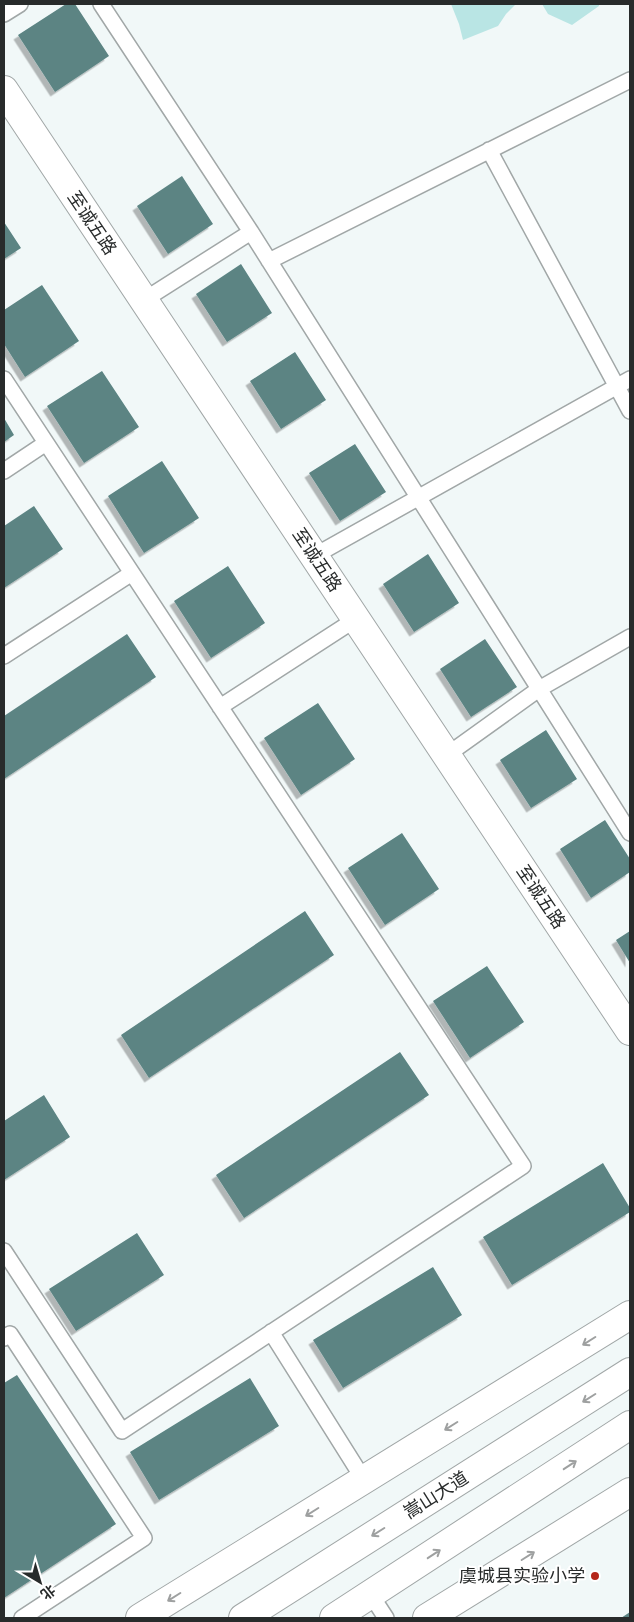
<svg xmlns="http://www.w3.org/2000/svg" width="634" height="1622" font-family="Mulish,'Noto Sans SC',sans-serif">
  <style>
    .water { fill: #b9e5e4 }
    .building { fill: #5b8483; filter: url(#shadow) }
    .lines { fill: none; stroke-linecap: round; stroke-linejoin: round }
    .service-casing { stroke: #a1a7a7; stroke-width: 18 }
    .tertiary-casing { stroke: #a1a7a7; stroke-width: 30 }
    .secondary-casing { stroke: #a1a7a7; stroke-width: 30 }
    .primary-casing { stroke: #a1a7a7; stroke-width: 30 }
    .service { stroke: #fff; stroke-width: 15 }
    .tertiary { stroke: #fff; stroke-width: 28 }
    .secondary { stroke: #fff; stroke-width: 28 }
    .primary { stroke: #fff; stroke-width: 28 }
    .oneway { stroke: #9ea0a0 }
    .poi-dot { fill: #b5261a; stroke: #fff; stroke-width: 2 }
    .labels { text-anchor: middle; stroke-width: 4; stroke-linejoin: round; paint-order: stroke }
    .street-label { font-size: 18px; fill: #282b2b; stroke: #fff }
    .poi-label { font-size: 18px; fill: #282b2b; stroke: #fff; text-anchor: end }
  </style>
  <defs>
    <filter id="shadow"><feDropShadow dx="-4.5" dy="4.5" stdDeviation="0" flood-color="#0004"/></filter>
  </defs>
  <rect width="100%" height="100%" fill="#f1f8f8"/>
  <path class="water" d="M451 4H516L506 14 498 26 463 40 459 24Z
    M542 4H599V6L572 25 548 14Z"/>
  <path class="building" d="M66 4H75L109 56 55 92 18 35Z
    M182 176 213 224 168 254 137 206Z
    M4 222 21 248 4 259Z
    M241 264 272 313 227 342 196 294Z
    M42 285 79 341 25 377 4 344V310Z
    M295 352 326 400 281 429 250 381Z
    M102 371 139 427 84 463 47 406Z
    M4 418 14 435 4 442Z
    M355 444 386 492 340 521 309 473Z
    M162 461 199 518 144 553 108 496Z
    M34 506 63 549 4 588V526Z
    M428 554 459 603 414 632 383 584Z
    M228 566 265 623 211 658 174 601Z
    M127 634 156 677 4 779V716Z
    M485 639 517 687 471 717 440 669Z
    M318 703 355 759 301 795 264 738Z
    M546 730 577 779 531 808 500 760Z
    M605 820 630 859V872L591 898 560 849Z
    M402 833 439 889 385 925 348 868Z
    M305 911 334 955 149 1078 121 1035Z
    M630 931V963L616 940Z
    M487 966 524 1022 470 1058 433 1001Z
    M400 1052 429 1095 244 1218 216 1175Z
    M44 1095 70 1137 4 1180V1121Z
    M603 1163 630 1208V1212L512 1285 483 1237Z
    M137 1233 164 1275 76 1331 49 1289Z
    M433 1267 462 1315 343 1388 313 1340Z
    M17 1375 116 1524 4 1598V1383Z
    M250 1378 279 1426 159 1500 130 1452Z
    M630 1612V1618H621Z"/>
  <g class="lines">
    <g class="service-casing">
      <path id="service" d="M101 4 251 232
        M4 14 20 4
        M489 150 630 411
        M269 261 630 80
        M144 300 251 232 630 833
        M4 379 523 1166 122 1431 4 1251
        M4 471 46 443
        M314 556 630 379
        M4 656 132 573
        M220 707 356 619
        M447 755 539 689 630 637
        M271 1332 364 1480
        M4 1338 10 1334 144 1538 22 1618
        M371 1595 386 1618"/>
    </g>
    <g class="tertiary-casing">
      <path id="tertiary" d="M4 90 630 1031"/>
    </g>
    <g class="secondary-casing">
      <path id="secondary" d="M140 1618 630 1315
        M427 1618 630 1492"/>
    </g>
    <g class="primary-casing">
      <path id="primary" d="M243 1618 630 1372
        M334 1618 630 1425"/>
    </g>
    <use href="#service" class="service"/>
    <use href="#tertiary" class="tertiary"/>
    <use href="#secondary" class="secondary"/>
    <use href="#primary" class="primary"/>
  </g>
  <defs><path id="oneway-shaft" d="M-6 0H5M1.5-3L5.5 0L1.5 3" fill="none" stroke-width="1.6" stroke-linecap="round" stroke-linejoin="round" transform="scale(1.25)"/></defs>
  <g class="oneway">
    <use href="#oneway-shaft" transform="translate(589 1341) rotate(148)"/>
    <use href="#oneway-shaft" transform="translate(589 1398) rotate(148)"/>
    <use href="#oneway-shaft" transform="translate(451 1426) rotate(148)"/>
    <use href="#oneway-shaft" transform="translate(570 1465) rotate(-33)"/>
    <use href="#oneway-shaft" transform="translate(312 1512) rotate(148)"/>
    <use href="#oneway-shaft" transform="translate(378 1532) rotate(148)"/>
    <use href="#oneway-shaft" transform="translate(434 1554) rotate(-33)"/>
    <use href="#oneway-shaft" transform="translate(528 1556) rotate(-32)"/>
    <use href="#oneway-shaft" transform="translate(174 1597) rotate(148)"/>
  </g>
  <circle class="poi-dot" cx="595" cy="1576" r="5"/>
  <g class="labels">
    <g class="street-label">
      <text transform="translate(92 223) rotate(56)" y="6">至诚五路</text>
      <text transform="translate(317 560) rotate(56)" y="6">至诚五路</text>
      <text transform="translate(541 897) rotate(56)" y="6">至诚五路</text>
      <text transform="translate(436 1495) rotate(-32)" y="6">嵩山大道</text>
    </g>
    <g class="poi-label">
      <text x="585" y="1582">虞城县实验小学</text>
    </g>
  </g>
  <rect width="634" height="1622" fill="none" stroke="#282b2b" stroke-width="10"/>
  <g transform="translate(40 1582) rotate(142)" stroke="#ffffff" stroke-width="4" paint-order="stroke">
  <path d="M0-4L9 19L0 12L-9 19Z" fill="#282b2b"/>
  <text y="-8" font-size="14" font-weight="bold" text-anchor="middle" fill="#282b2b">北</text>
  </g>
</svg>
